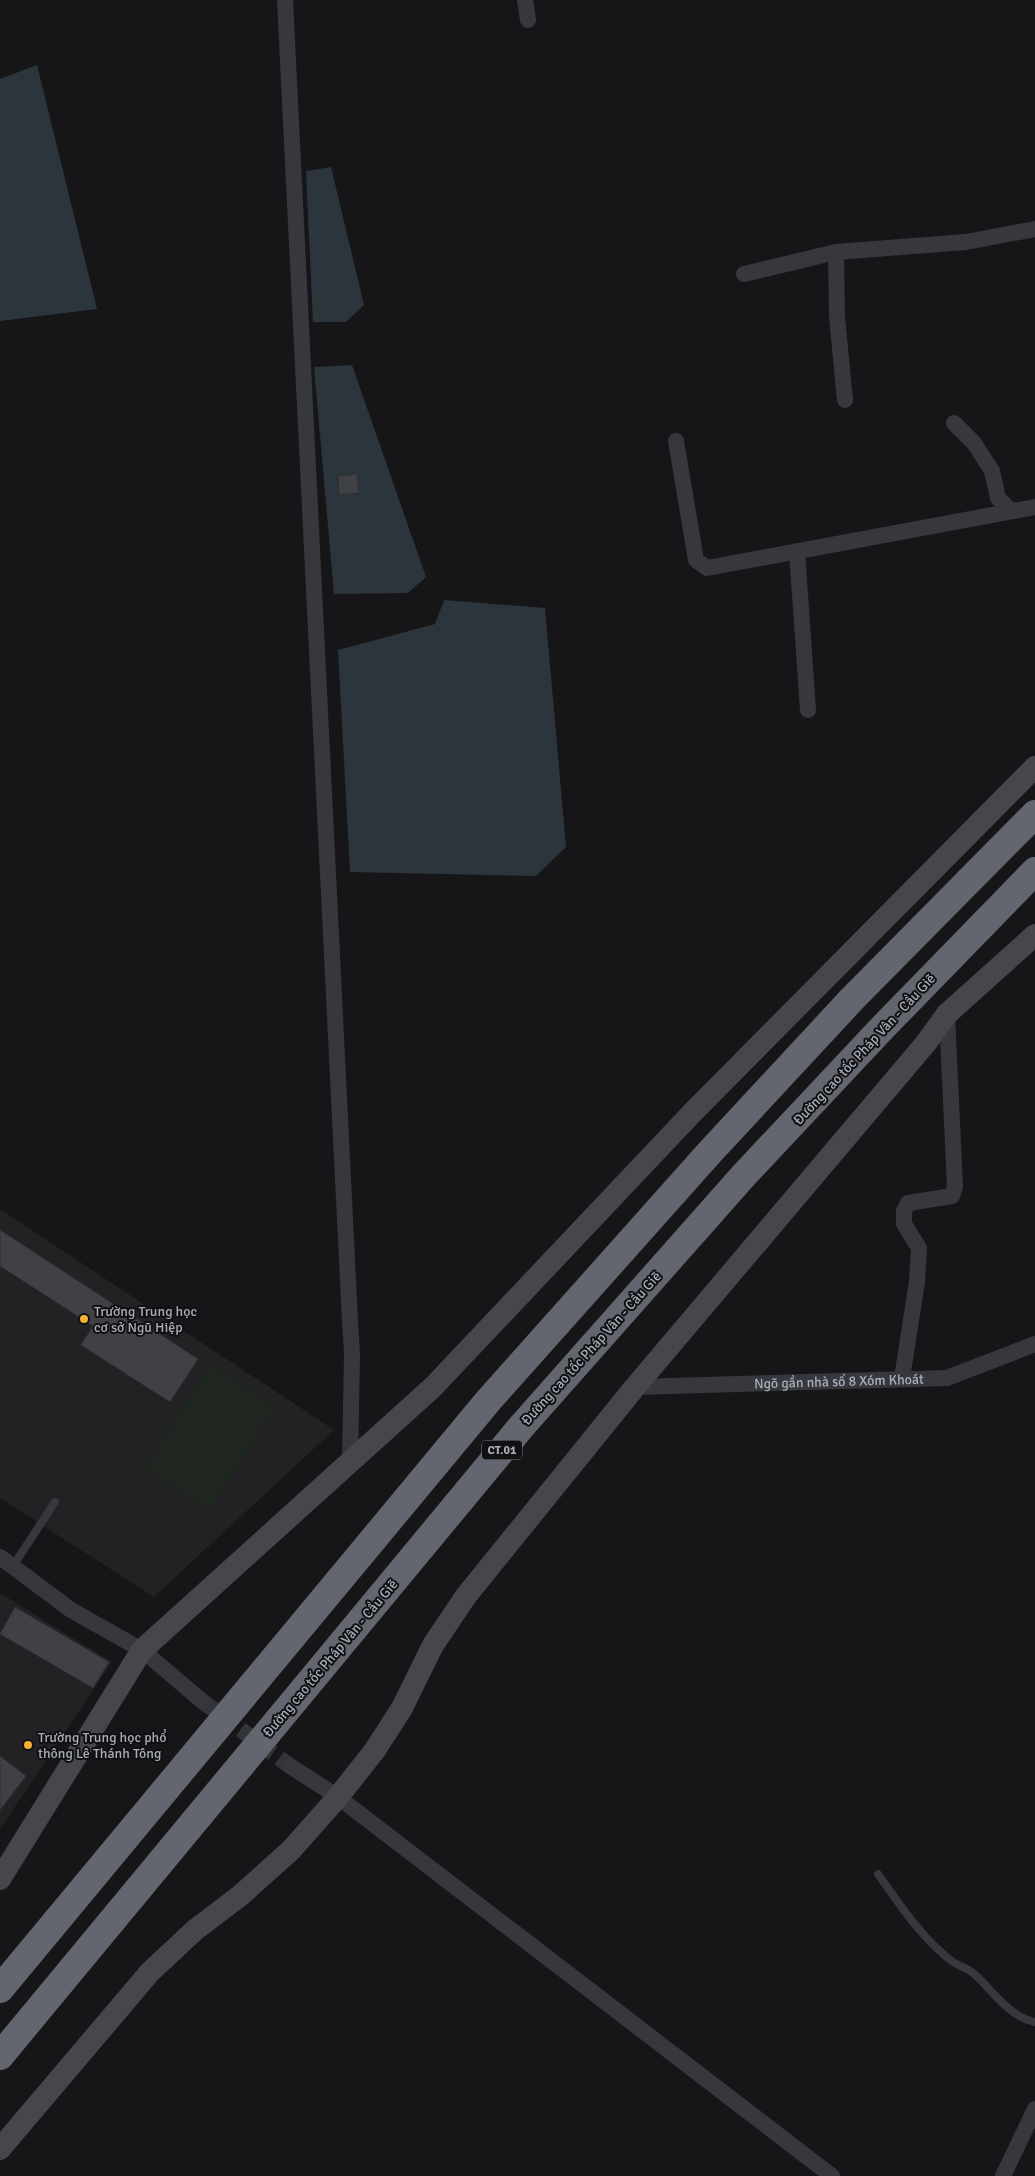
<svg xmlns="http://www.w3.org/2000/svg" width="1035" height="2176" font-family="Signika,sans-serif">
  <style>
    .built { fill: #222225 }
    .green { fill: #1e261f }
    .water { fill: #2c353c }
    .building { fill: #404145; stroke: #303034 }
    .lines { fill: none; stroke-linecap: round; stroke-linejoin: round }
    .street-tunnel { stroke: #333438; stroke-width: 16; stroke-dasharray: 16 8; stroke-linecap: butt }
    .lane { stroke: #37383d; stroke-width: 8 }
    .street { stroke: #37383d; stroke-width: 16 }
    .secondary { stroke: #45474d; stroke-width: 22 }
    .highway { stroke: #63666e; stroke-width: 28 }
    .poi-dot { fill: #f2b134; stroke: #111113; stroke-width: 2 }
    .labels { text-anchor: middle; stroke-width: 4; stroke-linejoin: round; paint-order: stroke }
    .shield { fill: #111113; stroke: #7b7e86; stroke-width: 1 }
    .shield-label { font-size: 12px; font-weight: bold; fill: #a8adb8 }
    .street-label { font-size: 14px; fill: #a8adb8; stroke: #111113 }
    .poi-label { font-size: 14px; fill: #a8adb8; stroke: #111113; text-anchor: start }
  </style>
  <rect width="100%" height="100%" fill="#161618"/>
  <path class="built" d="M0 1209 334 1430 154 1597 0 1498Z
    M0 1593 112 1662 0 1829Z"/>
  <path class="green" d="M211 1364 276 1406 210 1510 144 1468Z"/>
  <path class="water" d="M37 65 97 309 0 321V79Z
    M331 167 364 305 346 322H313L306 171Z
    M352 365 426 577 408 593 334 594 314 367Z
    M444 600 545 608 566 847 536 876 350 872 338 650 435 624Z"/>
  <path class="building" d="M357 474 359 493 339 495 338 476Z
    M0 1230 198 1359 170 1402 81 1345 93 1326 0 1266Z
    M15 1607 109 1662 93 1688 0 1634Z
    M0 1756 26 1776 0 1810Z"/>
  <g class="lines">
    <path class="street-tunnel" d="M202 1701 290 1766"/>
    <path class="lane" d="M13 1566 55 1502
      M878 1874C900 1905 922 1939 953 1962 959 1966 967 1968 973 1973 993 1990 1007 2016 1035 2022"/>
    <g class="street">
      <path d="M285 0 350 1321 352 1354 350 1463"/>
      <path d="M525 0 528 20"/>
      <path d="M836 252 837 317 845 400"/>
      <path d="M744 274 836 252 966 242 1035 229"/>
      <path d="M954 423 974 443 992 471 998 498 1011 511"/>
      <path d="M676 441 696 560 707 568 1035 507"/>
      <path d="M797 551 808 710"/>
      <path d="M902 1378 917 1282 919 1248 904 1224V1211L908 1203 952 1196 955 1187 947 1014"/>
      <path id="s1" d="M635 1387 947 1378 1035 1344"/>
      <path d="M0 1557 71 1610 142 1650 202 1701"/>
      <path d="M290 1766 338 1797 832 2176"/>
      <path d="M1003 2176 1035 2109"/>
    </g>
    <path class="secondary" d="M0 1879 142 1650 433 1387 693 1112 1035 767
      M0 2149 150 1972 195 1930 241 1895 291 1850 338 1797 375 1750 402 1708 433 1645 466 1596 635 1387 926 1043 947 1014 1035 935"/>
    <path class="highway" d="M0 1989 488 1401 710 1152 852 999 1035 814
      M0 2056 521 1427 744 1175 885 1025 1035 871"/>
  </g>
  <g class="poi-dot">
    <circle cx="84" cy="1319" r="5"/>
    <circle cx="28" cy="1745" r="5"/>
  </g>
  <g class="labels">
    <rect class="shield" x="482" y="1440.5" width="40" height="19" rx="4"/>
    <g class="shield-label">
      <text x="502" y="1454">CT.01</text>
    </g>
    <g class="street-label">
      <text transform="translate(864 1049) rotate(-47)" y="5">Đường cao tốc Pháp Vân - Cầu Giẽ</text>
      <text transform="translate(591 1348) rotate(-48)" y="5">Đường cao tốc Pháp Vân - Cầu Giẽ</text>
      <text dy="5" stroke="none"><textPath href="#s1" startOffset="204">Ngõ gần nhà số 8 Xóm Khoát</textPath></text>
      <text transform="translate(330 1658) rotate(-50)" y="5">Đường cao tốc Pháp Vân - Cầu Giẽ</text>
    </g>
    <g class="poi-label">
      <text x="94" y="1316">Trường Trung học<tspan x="94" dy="16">cơ sở Ngũ Hiệp</tspan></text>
      <text x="38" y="1742">Trường Trung học phổ<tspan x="38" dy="16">thông Lê Thánh Tông</tspan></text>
    </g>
  </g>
</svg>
